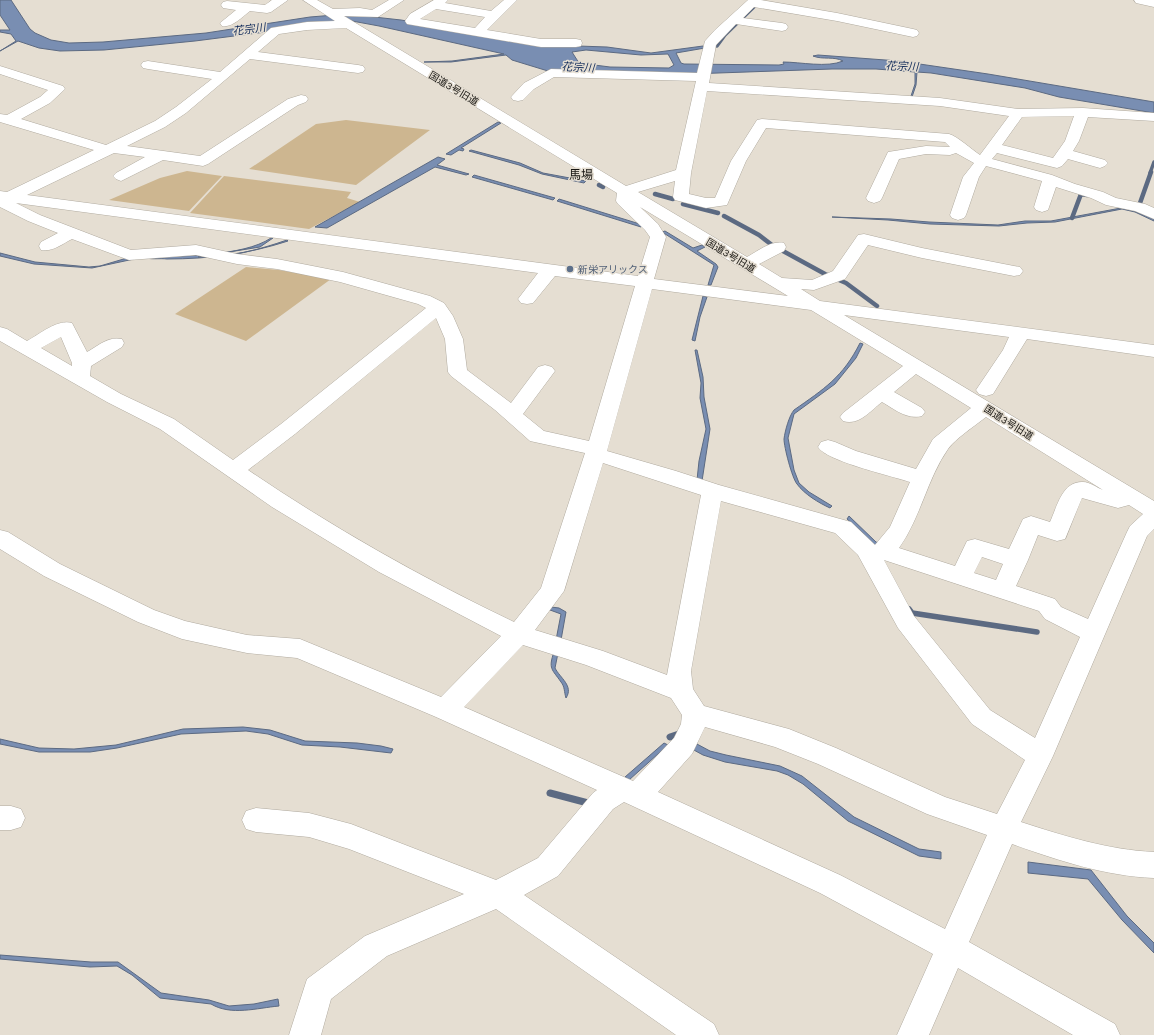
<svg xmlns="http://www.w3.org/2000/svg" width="1154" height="1035" font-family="Karla,'Noto Sans JP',sans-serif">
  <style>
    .green { fill: #cdb690 }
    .water { fill: #798eb2; stroke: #5c6a82; fill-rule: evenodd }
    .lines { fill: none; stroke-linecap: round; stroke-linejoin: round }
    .stream-far3 { stroke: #5c6a82; stroke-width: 3.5 }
    .stream-far2 { stroke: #5c6a82; stroke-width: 4.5 }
    .stream-far1 { stroke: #5c6a82; stroke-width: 5.5 }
    .stream { stroke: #5c6a82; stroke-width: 7 }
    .minor-casing { stroke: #b0aa9f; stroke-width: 1 }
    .minor { fill: #fff; fill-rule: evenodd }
    .service-dot { fill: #5c6f8a; stroke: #e5ded2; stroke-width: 1.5 }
    .labels { text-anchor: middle; stroke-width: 3; stroke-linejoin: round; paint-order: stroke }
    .far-street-label { font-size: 10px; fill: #191713; stroke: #e5ded2 }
    .far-service-label { font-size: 10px; fill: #4e5e75; stroke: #e5ded2; text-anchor: start }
    .far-water-label { font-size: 11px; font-style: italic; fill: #102a59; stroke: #e5ded2 }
    .far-quarter-label { font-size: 12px; fill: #191713; stroke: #e5ded2 }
  </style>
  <rect width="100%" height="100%" fill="#e5ded2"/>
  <path class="green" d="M346 120 430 130 356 185 249 169 316 124Z
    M187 171 222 176 189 211 109 200 160 178Z
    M224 176 351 192 347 198 360 202 309 229 190 213Z
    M246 267 279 270 331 279 246 341 175 314Z"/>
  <path class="water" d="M0 0H11L30 29 35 33 51 40 69 43 103 42 206 33 310 17 347 14 401 20 549 45 607 47 651 53 703 46 705 48 676 53 681 63 684 64 779 65 784 64 783 62C800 62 827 68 843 61 834 56 823 60 813 56L818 55 899 61 988 74 1154 102V113L1059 97 1025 88 931 73 917 72 916 85 912 97 911 96 915 84V72L876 69H832L690 74 548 71 512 60 506 55 451 62H424L452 61 504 54 379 26 352 21 195 41 104 50 60 51 39 48 18 41 0 51 16 41 11 34 0 32V30H10L0 15ZM586 50 641 55 668 54 674 65 669 68 610 67 579 63 572 52Z
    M498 122 501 123 461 148 464 149 463 151 459 150 451 155 446 154Z
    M471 150 520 163 543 173 586 181 584 183 542 174 519 165 469 151Z
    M438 157 445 159 437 165 469 174 466 175 435 167 327 228 315 227Z
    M474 175 555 198 553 200 472 177Z
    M559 199 643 225 641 227 557 201Z
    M1121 208 1132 210 1154 219V221L1135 212 1122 209 1055 222 1027 223 999 226 930 224 888 220 832 217 891 219 929 222 998 225 1025 221H1051Z
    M665 231 693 248 702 245 705 247 697 251 716 264 718 267 711 285H708L714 265 662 232Z
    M271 238H273L260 247 198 257C226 259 261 249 287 240L288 241C248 254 209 259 167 259 160 258 149 260 143 257 177 256 243 257 271 238Z
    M0 253 35 262 89 267 100 266 127 258 134 259 92 268 34 264 0 256Z
    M703 296 707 297 700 317 695 341 692 340Z
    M860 343 863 344 856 358 835 384 794 414 788 438 794 470 799 483 809 492 832 506 830 508C819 503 804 494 797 484 792 478 784 447 784 439 785 431 789 416 794 410 824 389 843 377 860 343Z
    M695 350H697L703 377 704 397 710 429 702 481 697 480 699 461 706 429 700 398 701 383Z
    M849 516 876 542 880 544 873 548 863 533 847 519Z
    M551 607 559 608 566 612 561 640H556L561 614 550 610Z
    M554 652 558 653 555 668C560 678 574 686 566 698 564 692 565 687 561 682 552 669 548 669 554 652Z
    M243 727 270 730 305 741 357 743 381 746 393 749 391 753 340 747 302 745 268 734 246 731 181 734 117 748 90 752H39L0 744V739L39 748 74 749 116 745 183 729Z
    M664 743 668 745 629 780 625 777Z
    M695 743 710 751 726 755 780 766 802 776 854 817 919 849 941 852V859L919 856 848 821 803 784 788 775 777 771 725 762 703 755 692 749Z
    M1028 862 1091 870 1127 916 1154 943V953L1122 920 1088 879 1028 873Z
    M0 955 91 962H118L161 993 209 1000 229 1006 254 1004 278 999 279 1006C257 1008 231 1016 211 1004L160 998 132 975 117 966 90 967 0 959Z"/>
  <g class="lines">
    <path class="stream-far3" d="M717 46 725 35 761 0
      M1150 173 1154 162"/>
    <path class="stream-far2" d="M599 185 603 187
      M655 194 673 199
      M1140 203 1151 172
      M683 204 718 213
      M724 216 759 235 772 245 825 274 846 283 877 306
      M1072 218 1081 194 1087 195"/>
    <path class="stream-far1" d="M909 609 912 613 1037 632"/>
    <path class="stream" d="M670 737 679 734
      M550 793 588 803"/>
    <g class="minor-casing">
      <path id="minor" d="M272 0H288L271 12 267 13 250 11C242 17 232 28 222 26L220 23 236 10 223 8 221 5 223 2 227 1 265 5Z
        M303 0H317L333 9 360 8 372 10 389 0H404L378 17 344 16 626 186 676 170 696 81 554 77 534 89 523 100 518 101 513 100 511 97 524 83 551 69 697 73 705 41 715 30 748 0H761L837 13 913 29 917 30 919 33 917 36 913 37 837 21 754 7 743 18 782 23 786 24 788 27 786 30 782 31 736 24 716 45 709 83 940 98 1018 109 1083 108 1154 113V121L1088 117 1079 141 1073 151 1105 160 1108 163 1105 166 1100 168 1068 159 1062 166 1057 168 997 153 992 159 1052 175 1075 184 1103 192 1116 198 1145 204 1154 208V219L1135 211 1106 205 1091 198 1056 187 1048 210 1042 212 1036 210 1034 207 1042 181 986 166 979 177 966 215 964 218 958 220 952 218 950 215 963 177 974 163 956 153 950 155 926 154 899 159 882 198 880 201 874 203 868 201 866 198 888 152 926 146 950 147 945 142 766 128 746 161 727 205 706 208 675 200 673 197 675 181 638 192 747 257C758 251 771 240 784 243L786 247 784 251 759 264 782 278 812 280 833 271 858 235 864 234 922 248 1014 266 1020 267 1023 271 1020 275 1014 276 922 258 868 245 845 279 814 290 801 289 820 301 1154 345V357L1027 339 993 394 986 396 979 394 976 390 1003 350 1009 337 844 315 1154 501V529L1147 536 1053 756 1021 822C1064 836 1109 850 1154 852V878C1105 876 1057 860 1012 844L969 942 1115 1024 1120 1035H1073L958 968 929 1035H897L933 954 820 893 624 802 613 809 558 876 524 895 714 1024 719 1035H676L496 909 387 956 331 999 321 1035H289L307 979 365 936 464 894 349 849 309 837 256 832 246 829 242 820 246 811 256 808 309 813 351 824 496 880 538 858 593 793 597 790 436 717 297 658 247 653 182 639 138 622 44 576 0 549V530L8 532 60 564 154 610 185 621 247 635 300 639 441 697 501 636 379 572 272 507 160 429 107 402 0 341V327L7 329 27 341C40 334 57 319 72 323L87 352C98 346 108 336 122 339L124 343 122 347 91 366 90 376 121 394 174 419 233 460 281 424 426 308 418 304 340 282 277 269 237 264 196 255 129 260 72 239C62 244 53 252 41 250L39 246 41 242 58 233 28 221 0 207V191L7 192 94 150 0 122V114L7 115 40 97 48 90 0 74V66L63 86 65 89 50 103 21 119 106 145 155 121 176 107 212 79 148 69 143 68 141 65 143 62 148 61 220 72 271 28 307 22 335 21ZM346 28 617 193 616 201 618 204 645 230 650 237 638 276 27 195 114 153 145 157 116 173 113 176 116 179 121 181 163 160 203 166 208 164 298 105 306 102 308 99 306 96 301 95 288 99 200 156 127 146 165 127 186 113 250 59 358 73 363 72 365 69 363 66 358 65 258 52 279 34 307 30ZM707 91 940 106 1009 116 980 155C971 149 957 136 949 134L762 119 757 120 731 161 715 198H706L689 194 691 173ZM1074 116 1065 141 1053 158 1002 145 1022 117ZM16 203 538 273 518 299 521 303 527 304 533 303 555 276 635 286 589 441 544 431 523 414 555 371 552 367 545 365 538 367 511 403 467 370 463 339 453 316 444 303 430 296 343 272 277 259 237 254 196 245 131 250 40 215ZM640 207 788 296 654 279 666 237 658 224ZM652 289 811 310 903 366 843 413 840 417 843 421C859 426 870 411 882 402 894 409 907 420 922 416L925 412 922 408 894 392 916 374 971 408 933 439 916 469 856 451 835 442 828 440 821 442 818 447C826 461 892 476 910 482L890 527 875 545 851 522 719 485 676 471 607 451ZM436 318 445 339 448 372 451 376 495 410 530 441 585 453 541 588 514 622C422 578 332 527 248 470L295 434ZM61 337 72 363V366L41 348ZM986 417 1103 490C1097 488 1090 482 1083 482 1062 481 1057 507 1050 522L1031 516 1023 519 1009 549 975 539 967 541 955 566 899 548C921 517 927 479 948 449 955 439 976 425 986 417ZM603 463 701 495 667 675 603 651 535 630 564 591ZM1082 498 1118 508 1129 505 1143 514 1130 526 1127 532 1088 619 1061 607 1055 599 1016 586 1028 560 1038 535 1057 541 1065 539ZM721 501 835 533 858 555 898 628 972 724 1025 760 997 814 945 797 836 748 789 729 704 706 693 689 691 671ZM982 557 1003 564 996 580 974 573ZM884 560 1039 611 1045 619 1080 637 1035 738 990 710 914 616ZM523 645 586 665 671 698 682 715 681 724 674 738 633 781 464 707ZM705 727 775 747 818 764 927 814 987 835 945 929 840 875 658 792 692 754Z
        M434 0H448L445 3 491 11 504 0H517L487 30 541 39H576L581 40 582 43 581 46 576 47H541L407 24 405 21 410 14ZM436 9 485 17 475 28 420 19Z
        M1134 0H1154V7L1136 3Z
        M0 806H11L21 809 25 818 21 827 11 830H0Z"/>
    </g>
    <use href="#minor" class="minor"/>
  </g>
  <circle class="service-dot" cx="570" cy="269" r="4"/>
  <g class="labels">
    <g class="far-street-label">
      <text transform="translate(454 88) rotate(31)" y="4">国道3号旧道</text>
      <text transform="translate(731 255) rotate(31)" y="4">国道3号旧道</text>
      <text transform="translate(1009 422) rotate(32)" y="4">国道3号旧道</text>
    </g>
    <g class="far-service-label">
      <text x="578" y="273">新栄アリックス</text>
    </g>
    <g class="far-water-label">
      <text transform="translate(249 29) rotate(-7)" y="4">花宗川</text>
      <text transform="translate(902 66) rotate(2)" y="4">花宗川</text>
      <text transform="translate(578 67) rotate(3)" y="4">花宗川</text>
    </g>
    <g class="far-quarter-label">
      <text x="581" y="179">馬場</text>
    </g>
  </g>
</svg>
